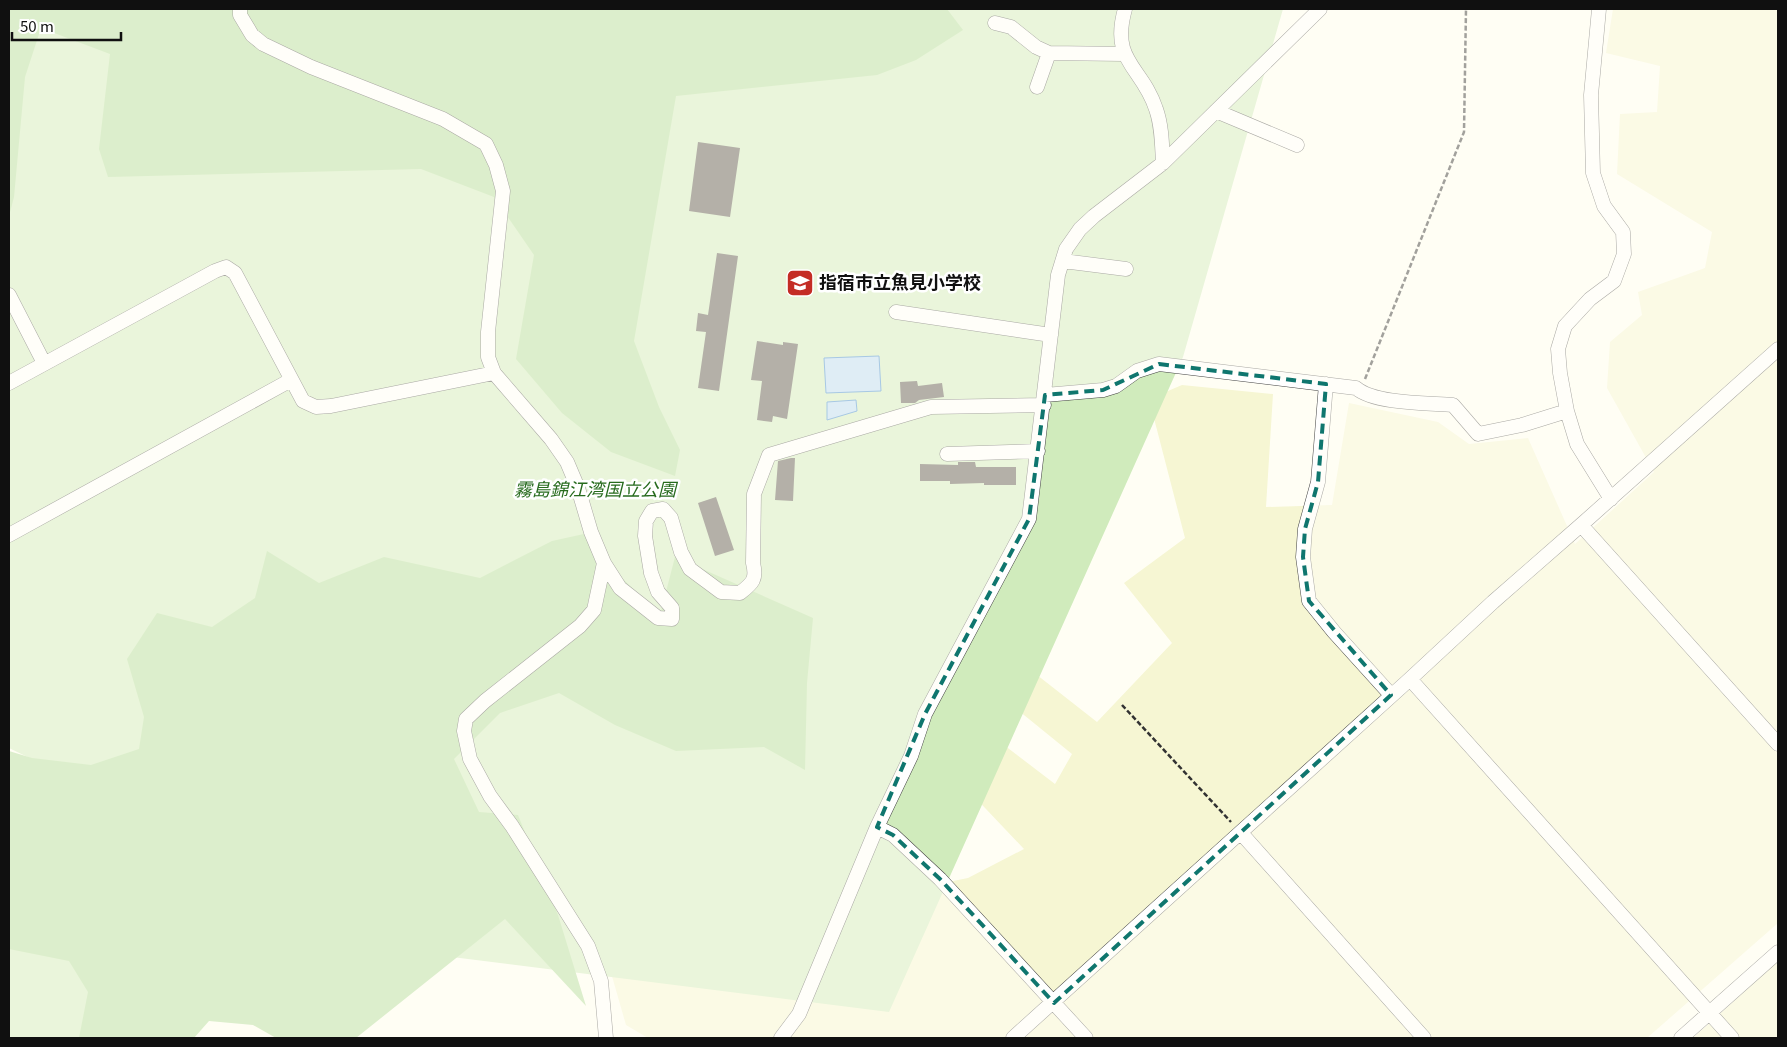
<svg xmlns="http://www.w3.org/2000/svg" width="1787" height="1047" font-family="Georgia,'Noto Sans JP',serif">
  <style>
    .farmland { fill: #f6f6d3 }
    .green { fill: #d0ebbc }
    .forest { fill: #b2dc9b }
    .water { fill: #b8daf7; stroke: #3d88d0 }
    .building { fill: #59534c }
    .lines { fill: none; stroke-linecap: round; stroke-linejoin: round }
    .street-casing { stroke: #434343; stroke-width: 15 }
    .path { stroke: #323232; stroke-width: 2.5; stroke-dasharray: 5 2.5; stroke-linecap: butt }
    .street { stroke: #fff; stroke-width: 14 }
    .marked { fill: none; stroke: #0f766e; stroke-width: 4; stroke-dasharray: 10 6; stroke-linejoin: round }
    .labels { text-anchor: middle; stroke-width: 5; stroke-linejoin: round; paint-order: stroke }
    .poi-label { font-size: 18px; font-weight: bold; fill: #101010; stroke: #fff; text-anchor: start }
    .park-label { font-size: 18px; font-style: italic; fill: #276b1e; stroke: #fff }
  </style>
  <rect width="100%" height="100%" fill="#fffef4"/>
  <path class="farmland" d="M1613 9H1778V923L1647 1038H648L626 1025 587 889 928 886 968 878 1024 849 949 770 987 732 1055 784 1072 754 976 676 990 638 1097 722 1172 643 1124 583 1185 538 1149 399 1182 385 1273 394 1266 507 1332 505 1349 403 1438 422 1469 444 1528 438 1575 544 1654 472 1607 388 1610 342 1642 315 1638 292 1705 268 1712 232 1617 174 1620 114 1657 112 1660 66 1606 53Z
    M1778 960V1038H1693L1731 1004Z"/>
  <path class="green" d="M9 9H1283L1183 357 889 1012 436 955 9 748Z
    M9 783 124 1038H9Z"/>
  <path class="forest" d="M9 9H947L963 30 916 60 877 75 676 96 634 341 659 407 680 450 675 476 611 452 562 413 516 359 534 255 494 197 421 169 108 177 99 149 110 54 41 28 25 77 14 197 9 216Z
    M593 532 622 578 660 615 675 557 813 618 807 683 805 770 764 747 676 751 615 725 559 693 500 713 454 759 479 812 518 815 558 915 586 1006 505 919 356 1038H276L253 1025 209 1021 194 1038H79L88 992 69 961 9 949V751L32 758 91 765 139 749 144 717 127 659 157 613 212 627 255 598 267 551 319 583 384 557 480 578 552 541Z"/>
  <path class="water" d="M879 356 881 391 826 393 824 358Z
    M856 400 857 411 827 420V402Z"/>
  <path class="building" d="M698 142 740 148 730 217 689 211Z
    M717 253 738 256 719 391 698 388 706 332 696 331 698 313 708 315Z
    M757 341 783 345V342L798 344 787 419 773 416 772 422 757 420 762 381 751 380Z
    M917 381 918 386 942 383 944 397 919 400 915 403H901L900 382Z
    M791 458H795L793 501 775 500 778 461Z
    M958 462H975L976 467H1016V485H984V483L950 484V481H920V464L958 465Z
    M716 497 734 550 715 556 698 503Z"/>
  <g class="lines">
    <g class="street-casing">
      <path id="street" d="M240 9V15L252 35 263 44 311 67 443 119 486 144 496 165 503 191 488 332V357L494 373 551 439 567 462 578 488 591 532 604 563 620 588 658 618 672 619V608L658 592 651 573 645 536 646 521 652 511 663 509 671 518 681 552 690 569 721 592 740 593C753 583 757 579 753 563L754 494 769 455 931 407 1044 405
        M1125 9C1110 62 1142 66 1156 109 1162 126 1162 145 1163 163
        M1599 9 1591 95 1593 173 1604 206 1623 232 1624 254 1614 281 1590 299 1565 326 1558 349 1560 373 1567 411 1577 444 1611 499
        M995 23 1011 27 1036 47 1049 53 1124 54
        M1037 87 1049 53
        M1216 111 1297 145
        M1063 261 1126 269
        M9 295 44 363
        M896 312 1051 335
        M9 383 215 271 226 267 235 273 303 401 316 407 331 406 494 373
        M1326 384 1318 482 1305 529 1303 557 1309 601 1334 632 1391 695
        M1045 395 1103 390 1116 386 1137 371 1159 364 1356 388C1375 404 1428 403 1453 405L1478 434 1522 425 1567 411
        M947 454 1038 451
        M1581 525 1778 744
        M9 535 291 380
        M604 563 594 610 580 626 485 701 466 719 464 731 470 759 490 796 512 826 588 946 601 981 606 1038
        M1410 679 1732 1038
        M877 827 893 835 940 879 1086 1038
        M1241 833 1424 1038
        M781 1038 799 1014 877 827 911 756 925 714 1029 519 1058 275 1066 249 1080 229 1094 216 1163 163 1320 9
        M1013 1038 1410 679 1493 602 1581 525 1778 349
        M1681 1038 1778 952"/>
    </g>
    <path class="path" d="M1365 379 1464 132 1466 9
      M1122 705 1231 822"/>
    <use href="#street" class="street"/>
  </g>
  <path d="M0 0H1787V1047H0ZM1159 364 1326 384 1318 482 1305 529 1303 557 1309 601 1391 695 1054 1003 940 879 893 835 877 827 925 714 1029 519 1045 395 1103 390Z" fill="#fffef4" fill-opacity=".55" fill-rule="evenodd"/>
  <path class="marked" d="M1159 364 1326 384 1318 482 1305 529 1303 557 1309 601 1391 695 1054 1003 940 879 893 835 877 827 925 714 1029 519 1045 395 1103 390Z"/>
  <defs>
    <g id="school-square" transform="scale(1.4375)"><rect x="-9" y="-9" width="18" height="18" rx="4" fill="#c42c25" stroke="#fff"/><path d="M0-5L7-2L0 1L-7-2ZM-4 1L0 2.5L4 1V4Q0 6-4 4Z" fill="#fff"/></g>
  </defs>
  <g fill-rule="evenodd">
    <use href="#school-square" x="800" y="283"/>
  </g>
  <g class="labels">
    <g class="poi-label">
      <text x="819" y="289">指宿市立魚見小学校</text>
    </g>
    <g class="park-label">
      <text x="595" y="496">霧島錦江湾国立公園</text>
    </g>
  </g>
  <rect width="1787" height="1047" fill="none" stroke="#101010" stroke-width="20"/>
  <path d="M12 32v8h109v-8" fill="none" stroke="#101010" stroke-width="2.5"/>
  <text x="20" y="32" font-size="15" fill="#101010" stroke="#ffffff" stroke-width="4" paint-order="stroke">50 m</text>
</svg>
